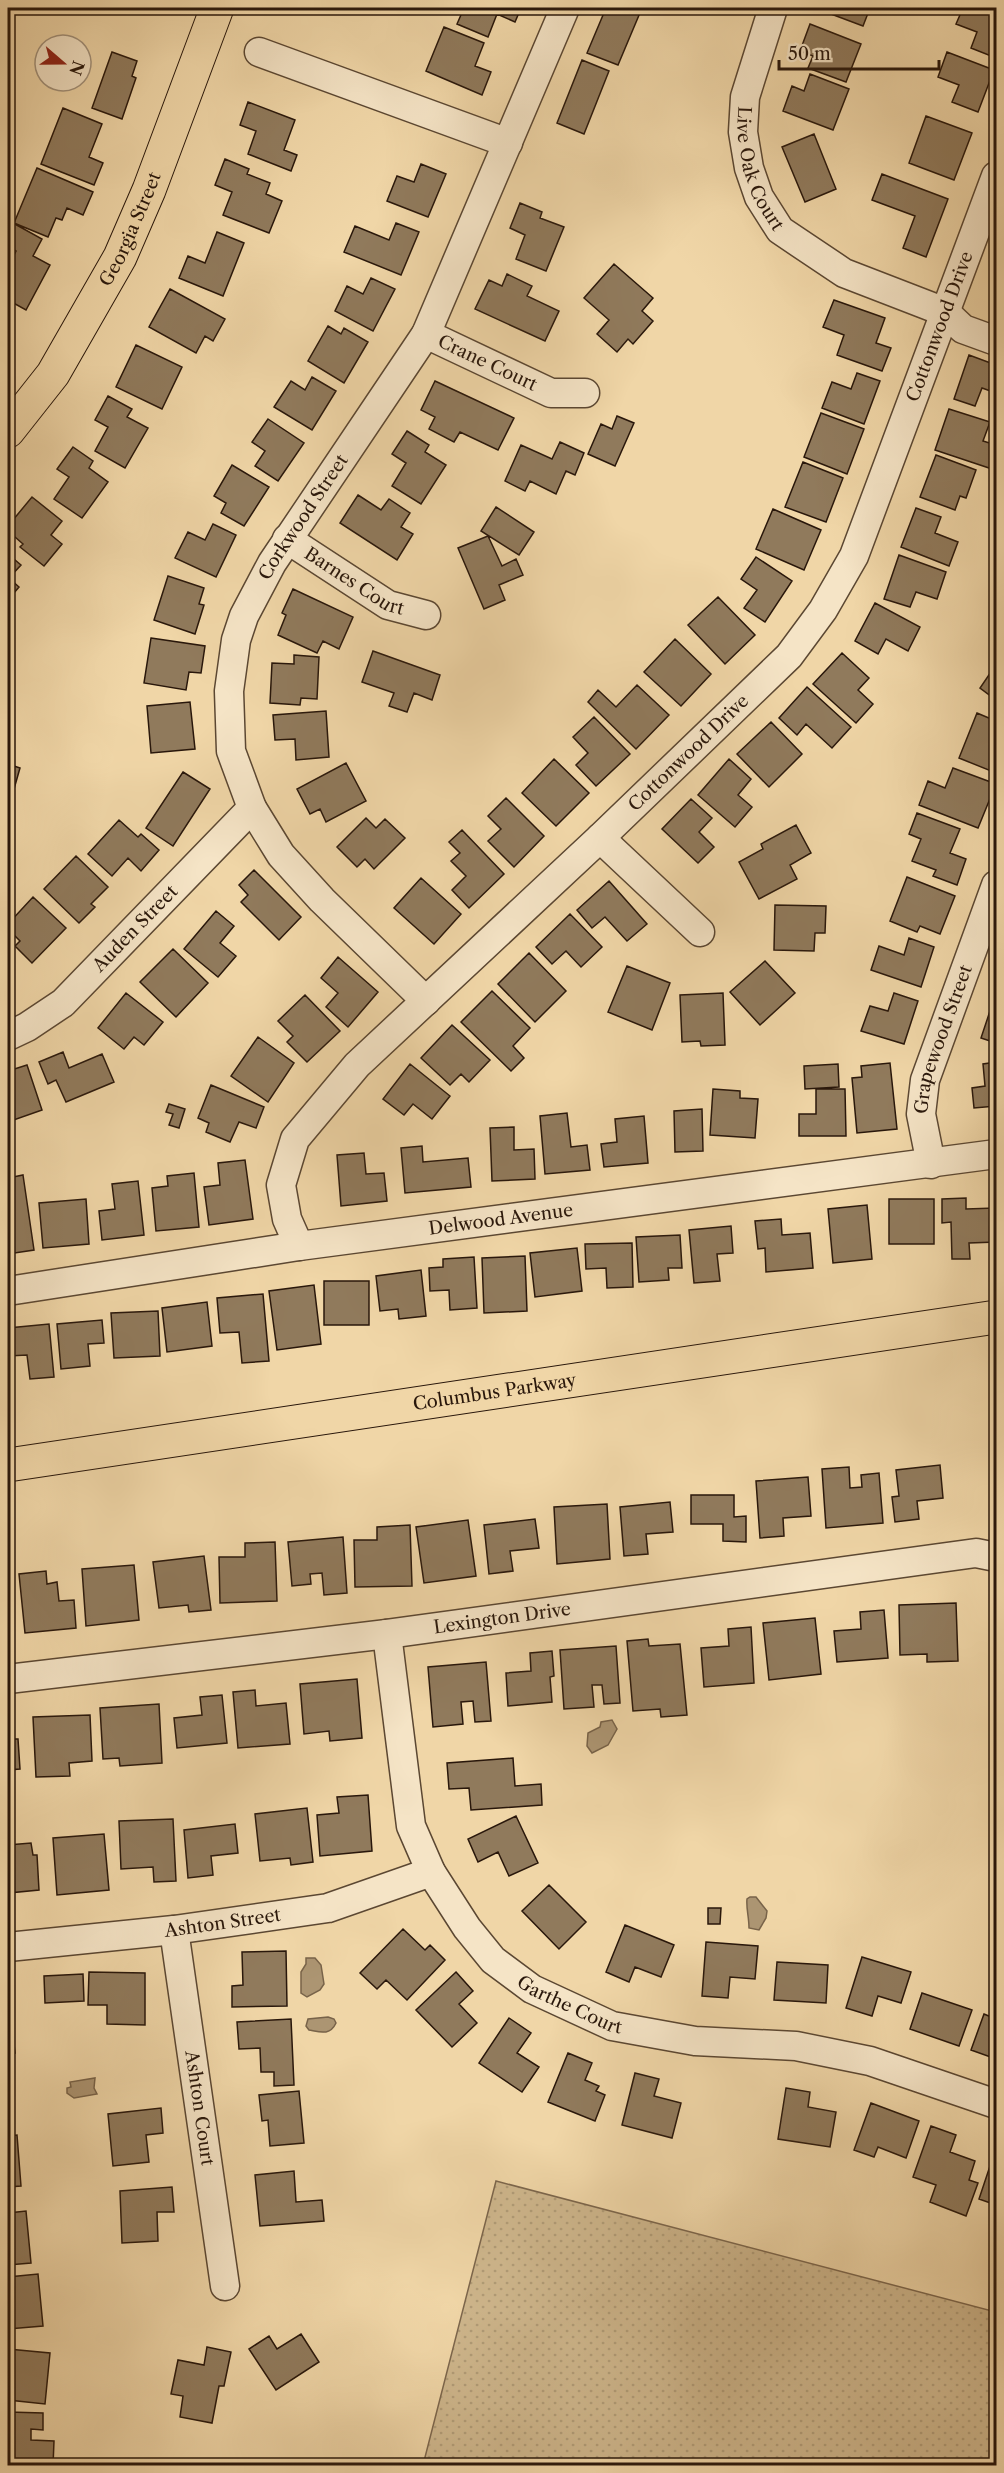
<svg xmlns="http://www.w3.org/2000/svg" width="1004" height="2473" font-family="'Libre Caslon Text',serif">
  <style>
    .grass { fill: url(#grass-dots); stroke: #7c664c; stroke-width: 1.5 }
    .water { fill: #ac9572; stroke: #786349; stroke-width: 1.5 }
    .building { fill: #907a5c; stroke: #29170b; stroke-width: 1.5 }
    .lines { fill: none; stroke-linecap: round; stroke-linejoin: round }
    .minor-casing { stroke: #5b4732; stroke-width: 31 }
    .major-casing { stroke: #29170b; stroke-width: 35 }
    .minor { stroke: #f5e4c6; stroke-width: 28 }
    .major { stroke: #f0d6a7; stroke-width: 33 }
    .labels { text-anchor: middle; stroke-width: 6; stroke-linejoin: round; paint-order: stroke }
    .street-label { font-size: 18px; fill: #29170b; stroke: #f5e4c6 }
  </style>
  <defs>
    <pattern id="grass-dots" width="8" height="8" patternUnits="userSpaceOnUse" patternTransform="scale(1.5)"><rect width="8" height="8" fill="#ceb68c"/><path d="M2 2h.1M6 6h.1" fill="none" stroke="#b19c77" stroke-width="1.8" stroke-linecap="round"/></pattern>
  </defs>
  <rect width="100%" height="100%" fill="#f0d6a7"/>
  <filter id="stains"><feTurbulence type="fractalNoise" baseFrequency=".00333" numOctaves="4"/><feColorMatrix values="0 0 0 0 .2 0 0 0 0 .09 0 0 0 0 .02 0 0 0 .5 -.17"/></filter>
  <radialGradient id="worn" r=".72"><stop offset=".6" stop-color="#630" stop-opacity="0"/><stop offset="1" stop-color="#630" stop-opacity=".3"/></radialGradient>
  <path class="grass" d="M496 2181 996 2312V2465H423Z"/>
  <path class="water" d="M612 1720 617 1729 608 1745 592 1753 587 1746 588 1733 600 1727 601 1722Z
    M750 1897H756L767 1911 766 1918 759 1930 749 1928C749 1917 746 1908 747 1899Z
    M306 1958H315L321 1965 324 1984 320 1990 307 1997 301 1993V1972L306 1964Z
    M328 2017 334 2019 336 2023C330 2036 320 2032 309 2030L306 2026 308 2019Z
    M95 2078 94 2088 97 2094 74 2098 67 2093V2088L71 2087 70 2082Z"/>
  <path class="building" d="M464 8H521L515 22 497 14 488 37 457 24Z
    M606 8H642L618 65 587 53Z
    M815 8H870L863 26Z
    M963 8 996 9V58L971 48 977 32 956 24Z
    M810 24 861 44 846 82 808 68 813 56 800 51Z
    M444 27 484 43 475 66 491 72 482 95 426 71Z
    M112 52 137 61 132 76 136 78 122 119 92 108Z
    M947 52 994 70 978 112 952 102 959 85 938 77Z
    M582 60 609 71 584 134 557 123Z
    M810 74 849 89 833 130 783 111 792 86 804 91Z
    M248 102 295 120 284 150 297 155 291 171 248 154 256 131 240 125Z
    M63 108 102 124 89 157 103 163 94 185 41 164Z
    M926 116 972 133 954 180 909 163Z
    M814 134 836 189 805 202 782 147Z
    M225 159 249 169 247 174 270 183 266 194 282 201 269 233 223 215 232 192 215 185Z
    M421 164 446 174 428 217 387 201 397 176 414 182Z
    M37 168 93 192 83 215 67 208 62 220 56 218 48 237 14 223Z
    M882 174 948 199 926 257 903 248 915 216 872 200Z
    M520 203 542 212 540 218 564 227 546 271 516 259 525 235 510 228Z
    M13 223 42 239 33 256 50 265 26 310 8 300V268L16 251 8 246V233Z
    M396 223 419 232 401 275 344 252 355 226 389 240Z
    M217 232 244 243 223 296 179 278 188 256 205 263Z
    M614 264 653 298 642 311 653 321 633 344 628 339 617 352 597 334 609 320 584 298Z
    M507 274 532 286 527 296 559 311 545 341 475 309 489 280 502 286Z
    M371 278 395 289 373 331 335 311 347 286 363 294Z
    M170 289 225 319 213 341 205 336 196 353 149 327Z
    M834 300 885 318 876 343 891 348 882 371 837 355 844 335 823 327Z
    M328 326 341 334 344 328 368 342 344 383 308 361Z
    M136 345 182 367 162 409 116 387Z
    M969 355 996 365V393L982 388 975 406 954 399Z
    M857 373 880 381 864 424 822 408 832 382 851 389Z
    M312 377 336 391 312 430 274 407 291 381 305 390Z
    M435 381 514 418 498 450 460 432 454 442 429 429 435 417 421 410Z
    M108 396 132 409 127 417 148 428 125 468 95 451 108 427 95 420Z
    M949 409 990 422 983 441 996 445V457L992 469 935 450Z
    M821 413 864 429 847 474 804 457Z
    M617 416 634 423 615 466 588 454 601 424 612 429Z
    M268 419 304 443 278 481 255 466 265 451 252 442Z
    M407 431 429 445 425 452 446 465 421 504 392 486 406 463 392 454Z
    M560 442 584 453 575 475 566 471 556 494 530 481 525 491 505 481 521 445 552 459Z
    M73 447 93 461 89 468 108 482 82 518 54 499 69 477 57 469Z
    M936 455 976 470 966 498 960 496 955 510 920 497Z
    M803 462 843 478 826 522 785 507Z
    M232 465 269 487 244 526 221 513 226 503 214 496Z
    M358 495 381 510 389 499 410 513 401 527 413 534 397 560 340 523Z
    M32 497 62 521 51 535 62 544 44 566 20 547 23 544 8 531V526Z
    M496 507 534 532 519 555 481 531Z
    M916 508 941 517 935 533 958 542 949 566 901 547Z
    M773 509 821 530 804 570 756 549Z
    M213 524 236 535 216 577 175 558 188 532 205 540Z
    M488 536 502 566 516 559 523 575 499 585 505 600 484 609 458 548Z
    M8 554 21 565 9 578 19 587 8 600Z
    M899 555 946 572 937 599 916 592 910 607 884 599Z
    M756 557 792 581 765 622 744 608 757 590 741 579Z
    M168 576 204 588 199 604 204 605 195 634 154 620Z
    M293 589 353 617 339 649 323 641 317 653 278 635 286 615 282 613Z
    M718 597 755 635 725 664 688 625Z
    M875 603 920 627 908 651 886 639 878 654 855 641Z
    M151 638 205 646 201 673 189 672 186 690 144 683Z
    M675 639 711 674 681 706 644 672Z
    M373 651 440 675 432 700 414 693 407 712 389 706 394 693 362 682Z
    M842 653 869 678 858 690 873 704 856 723 813 684Z
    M294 655 319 657 317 699 301 698 300 705 270 703 272 663 294 664Z
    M995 666 996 668V700L980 688Z
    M637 685 669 715 636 749 588 702 598 690 616 707Z
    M807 687 851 727 832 748 806 724 797 735 779 718Z
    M190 702 195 749 151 753 147 706Z
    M326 711 329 757 296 760 295 739 275 740 273 715Z
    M977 713 996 721V773L959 758Z
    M594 717 630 754 596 786 576 765 588 753 573 737Z
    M771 722 802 754 769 787 737 754Z
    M554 759 589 793 556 826 522 793Z
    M729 759 751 779 738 795 752 807 735 827 698 795Z
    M346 763 366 801 326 822 320 809 310 814 297 789Z
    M8 764 20 768 8 810Z
    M953 768 996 784 978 828 919 805 928 781 945 788Z
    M183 772 210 789 173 846 146 828Z
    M506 798 544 836 514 867 488 841 501 829 488 816Z
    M691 799 712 818 699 832 714 847 698 863 662 829Z
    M917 813 960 829 950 853 966 859 957 885 933 876 936 870 912 861 921 839 909 834Z
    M366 818 376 828 385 819 405 838 374 869 365 859 357 867 337 847Z
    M119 820 138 837 141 834 159 850 141 871 128 858 112 876 88 854Z
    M796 825 811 853 790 865 797 879 759 899 739 862 763 849 761 844Z
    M462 830 504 874 469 908 452 890 466 876 451 861 460 853 449 842Z
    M76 856 108 887 91 904 95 907 79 923 44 889Z
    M254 870 301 917 279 940 241 902 248 895 239 885Z
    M907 877 955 896 940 934 920 926 917 932 890 921Z
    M421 878 461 914 434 944 394 908Z
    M609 881 647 924 627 941 605 917 592 928 577 910Z
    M33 897 66 928 32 963 15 946 20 941 8 929V924Z
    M775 905 826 906 825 933H815L814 951 774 950Z
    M216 911 234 926 220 943 236 956 218 977 184 949Z
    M570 914 602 947 581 967 566 951 552 964 536 947Z
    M909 938 934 947 921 987 871 970 879 946 904 955Z
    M173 949 208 983 176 1017 140 982Z
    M529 953 566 991 535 1022 498 984Z
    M338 957 378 992 348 1027 326 1007 338 993 321 978Z
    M8 959H12L13 986H8Z
    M765 961 795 993 760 1025 730 992Z
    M627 966 670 983 652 1030 608 1012Z
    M492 991 530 1028 513 1046 524 1058 511 1071 461 1022Z
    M126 993 163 1022 144 1045 134 1037 124 1049 98 1028Z
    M723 993 725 1045 701 1046 700 1041 682 1042 680 995Z
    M894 993 918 1001 904 1044 861 1031 870 1006 888 1011Z
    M305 995 340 1031 307 1062 287 1042 293 1036 278 1021Z
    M995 996H996V1043L981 1038Z
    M452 1025 490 1060 469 1082 461 1074 450 1085 421 1058Z
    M258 1037 294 1063 268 1102 231 1076Z
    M63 1052 69 1068 102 1054 114 1082 66 1102 56 1080 48 1084 39 1062Z
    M996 1062V1106L974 1108 972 1088 985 1086 983 1064Z
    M890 1063 897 1129 857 1133 852 1078 862 1077 861 1066Z
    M410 1064 450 1096 432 1119 413 1104 404 1115 383 1099Z
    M838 1064 839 1087 805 1089 804 1066Z
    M27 1065 42 1110 8 1122V1071Z
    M211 1085 264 1107 256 1128 239 1122 230 1142 206 1132 209 1123 198 1118Z
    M713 1089 740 1091V1098L758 1099 755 1138 710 1135Z
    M816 1089H845L846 1136H799V1114H816Z
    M169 1104 185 1109 179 1128 169 1125 173 1114 166 1112Z
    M702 1109 703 1151 675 1152 674 1111Z
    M567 1113 571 1147 587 1145 590 1170 545 1174 540 1116Z
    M644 1116 648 1163 604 1167 601 1144 617 1142 615 1119Z
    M514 1127V1150L534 1149 535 1179 492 1181 490 1128Z
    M422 1146 423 1162 468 1158 471 1187 405 1193 401 1148Z
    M364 1153 366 1174 384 1173 387 1201 341 1206 337 1155Z
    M245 1160 253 1219 209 1225 204 1187 220 1185 218 1163Z
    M194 1173 199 1227 156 1231 152 1188 168 1186 167 1176Z
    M23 1175 34 1250 8 1254V1178Z
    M138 1181 144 1235 102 1240 99 1211 115 1209 112 1184Z
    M966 1198V1209L995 1208 996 1242 969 1243 970 1259H952L951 1222 942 1223V1199Z
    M86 1199 89 1244 43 1248 39 1203Z
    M889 1199H934V1244H889Z
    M867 1205 872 1259 833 1263 828 1209Z
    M781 1219 782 1235 810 1233 813 1268 766 1272 765 1248 758 1249 755 1221Z
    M731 1226 733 1253 717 1254 720 1281 694 1283 689 1230Z
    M680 1235 682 1268H668L669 1280 639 1282 636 1237Z
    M632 1243 633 1287 607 1288 606 1268 586 1269 585 1244Z
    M577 1248 582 1291 535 1297 530 1253Z
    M525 1256 527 1311 484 1313 482 1258Z
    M474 1257 477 1308 450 1310 449 1290 430 1291 429 1268 443 1267V1259Z
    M421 1270 426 1316 399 1319 398 1309 380 1311 376 1276Z
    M324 1281H369V1325H324Z
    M314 1285 321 1344 277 1350 269 1291Z
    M263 1294 269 1361 242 1363 239 1332 220 1333 217 1298Z
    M207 1302 212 1346 167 1352 162 1308Z
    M158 1311 160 1356 114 1358 111 1313Z
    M102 1320 104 1343 88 1344 90 1366 61 1369 57 1324Z
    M49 1324 54 1377 30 1379 27 1355 8 1356V1328Z
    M940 1465 943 1498 917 1501 919 1519 895 1522 892 1497 899 1496 896 1470Z
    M849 1467 850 1488 862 1487 861 1475 879 1473 883 1523 826 1528 822 1469Z
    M808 1477 811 1516 783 1518 784 1536 760 1538 756 1481Z
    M691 1495H734V1517L746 1516V1542L723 1541V1524H691Z
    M670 1502 673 1532 646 1534 648 1554 624 1556 620 1507Z
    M607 1504 610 1559 557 1564 554 1507Z
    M535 1519 539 1548 510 1551 513 1571 489 1574 484 1525Z
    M468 1520 476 1576 424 1583 416 1527Z
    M410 1525 412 1586 355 1587 354 1540H377V1527Z
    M343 1537 347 1593 324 1595 322 1573 310 1574 311 1584 292 1586 288 1542Z
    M275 1542 277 1601 220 1603 219 1557H245V1543Z
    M204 1556 211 1610 189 1612 188 1605 159 1608 153 1562Z
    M134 1565 139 1620 86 1626 82 1569Z
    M46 1571 47 1584 57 1582 59 1601 74 1600 76 1628 25 1633 19 1574Z
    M956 1603 958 1661 927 1662V1654L900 1655 899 1605Z
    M884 1610 888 1658 837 1662 834 1631 861 1629 860 1612Z
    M815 1618 821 1674 769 1680 763 1623Z
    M751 1627 754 1683 704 1687 701 1648 729 1646 728 1629Z
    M648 1639 649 1646 680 1644 687 1715 661 1717 660 1709 633 1711 627 1641Z
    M616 1646 620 1703 604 1704 602 1685H592L594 1707 564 1709 560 1650Z
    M552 1651 554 1676 550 1677 552 1702 508 1706 506 1673 531 1671 530 1653Z
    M486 1662 491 1721 475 1722 473 1701 461 1702 463 1724 433 1727 428 1667Z
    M357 1679 362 1738 330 1741 329 1731 304 1734 300 1684Z
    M255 1690 256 1706 286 1703 290 1744 238 1748 233 1692Z
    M222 1695 227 1743 177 1748 174 1718 202 1715 200 1697Z
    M159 1704 162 1763 120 1766 119 1758 103 1759 100 1708Z
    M90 1715 92 1761 69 1763 70 1776 36 1777 33 1717Z
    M8 1739H18L20 1769 8 1770Z
    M513 1758 515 1786 541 1784 542 1805 471 1810 469 1788 449 1789 447 1763Z
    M368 1795 372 1851 320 1856 317 1815 339 1813 337 1797Z
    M307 1808 313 1862 291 1865 290 1858 260 1861 255 1814Z
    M516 1816 538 1863 509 1876 498 1852 478 1862 468 1839Z
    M173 1819 176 1881 154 1882 153 1867 121 1869 119 1821Z
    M235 1824 238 1853 211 1856 213 1875 188 1878 184 1830Z
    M104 1834 109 1890 57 1895 53 1838Z
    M31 1843 33 1855H37L39 1890 9 1893 10 1903H8V1845Z
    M549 1885 586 1922 559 1949 522 1911Z
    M708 1908H721L720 1924H708Z
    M625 1925 674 1945 661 1977 635 1967 629 1982 606 1972Z
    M403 1929 425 1950 430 1945 445 1960 407 2000 386 1980 377 1989 360 1973Z
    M706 1942 758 1946 755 1979 730 1977 728 1998 702 1996Z
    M286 1951 287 2006 232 2007V1986L243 1985 242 1952Z
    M862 1957 911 1972 901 2003 878 1996 872 2016 846 2008Z
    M777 1962 828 1965 826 2003 774 2000Z
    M89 1972 145 1973V2025L107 2024V2005H88Z
    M456 1972 473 1991 459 2004 477 2023 452 2047 416 2010Z
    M83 1974 84 2001 45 2003 44 1976Z
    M922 1993 972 2010 959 2046 910 2029Z
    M984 2014 996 2019V2059L971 2050Z
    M509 2018 531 2033 517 2053 539 2067 522 2092 479 2063Z
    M291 2019 294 2085 274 2086V2072H261L260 2048 239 2049 237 2022Z
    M8 2027H12L15 2053 8 2054Z
    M568 2053 592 2063 585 2080 599 2086 596 2091 605 2095 595 2121 548 2102Z
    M635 2073 659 2079 654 2096 681 2103 672 2138 622 2125Z
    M786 2088 810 2092 808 2107 836 2112 830 2147 778 2139Z
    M299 2091 304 2143 270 2146 268 2120 262 2121 259 2095Z
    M871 2103 919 2121 906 2158 878 2147 874 2157 854 2150Z
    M161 2108 163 2133 146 2135 149 2162 113 2166 108 2114Z
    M931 2126 956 2135 950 2152 975 2161 969 2180 978 2183 966 2216 930 2202 936 2185 913 2177Z
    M17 2135 21 2186 8 2187V2136Z
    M996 2148V2205L979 2199Z
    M294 2171 296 2202 322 2200 324 2221 260 2226 255 2175Z
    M172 2187 174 2212H157L158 2241 122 2243 120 2191Z
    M26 2211 31 2263 8 2265V2213Z
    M38 2274 43 2326 8 2329V2277Z
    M301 2334 319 2362 276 2390 249 2349 269 2336 277 2349Z
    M207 2347 231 2352 224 2386H219L212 2423 180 2417 183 2396 171 2394 178 2360 204 2365Z
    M8 2349 50 2353 45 2404 8 2400Z
    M8 2412 43 2413V2430L31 2429V2440L54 2441 53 2466H8Z"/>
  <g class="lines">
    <g class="minor-casing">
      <g id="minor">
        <path id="s1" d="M773 8 745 97 743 132 749 168 759 197 780 230 844 273 945 312 963 329 996 341"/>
        <path d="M259 52 508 143"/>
        <path id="s2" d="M426 334 551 393H585"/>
        <path id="s3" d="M287 539 388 605 426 615"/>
        <path d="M600 838 700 932"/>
        <path id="s4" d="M426 1001 322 900 281 855 252 808 231 751 229 691 236 640 244 616 272 563 426 334 565 8"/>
        <path id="s5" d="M8 1036 27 1027 63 1003 252 808"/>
        <path id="s6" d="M931 1164 921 1114 925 1080 996 885"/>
        <path id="s7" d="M299 1246 287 1219 281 1185 295 1139 357 1065 600 838 789 656 823 610 854 556 996 176"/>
        <path id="s8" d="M8 1291 299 1246 996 1154"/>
        <path id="s9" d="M387 1634 411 1826 431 1872 467 1928 493 1960 532 1989 612 2026 695 2041 796 2046 870 2061 996 2104"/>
        <path id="s10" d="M8 1679 387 1634 976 1553 996 1557"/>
        <path id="s11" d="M174 1930 225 2286"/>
        <path id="s12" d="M8 1947 174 1930 328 1908 431 1872"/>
      </g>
    </g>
    <g class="major-casing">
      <g id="major">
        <path id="s13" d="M8 431 53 374 120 257 149 190 217 8"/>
        <path id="s14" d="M8 1465 996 1317"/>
      </g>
    </g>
    <use href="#minor" class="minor"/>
    <use href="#major" class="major"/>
  </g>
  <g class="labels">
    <g class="street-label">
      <text dy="6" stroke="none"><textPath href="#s1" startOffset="168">Live Oak Court</textPath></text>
      <text dy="6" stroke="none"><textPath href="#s13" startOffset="237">Georgia Street</textPath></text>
      <text dy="6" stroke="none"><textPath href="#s7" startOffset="1168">Cottonwood Drive</textPath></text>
      <text dy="6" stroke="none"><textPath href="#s2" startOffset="68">Crane Court</textPath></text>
      <text dy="6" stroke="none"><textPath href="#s4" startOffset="574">Corkwood Street</textPath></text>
      <text dy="6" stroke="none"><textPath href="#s3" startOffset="80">Barnes Court</textPath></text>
      <text dy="6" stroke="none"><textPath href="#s7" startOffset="664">Cottonwood Drive</textPath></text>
      <text dy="6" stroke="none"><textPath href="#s5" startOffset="168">Auden Street</textPath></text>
      <text dy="6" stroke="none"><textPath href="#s6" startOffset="129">Grapewood Street</textPath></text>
      <text dy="6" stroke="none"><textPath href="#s8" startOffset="498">Delwood Avenue</textPath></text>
      <text dy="6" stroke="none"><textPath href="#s14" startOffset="492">Columbus Parkway</textPath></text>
      <text dy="6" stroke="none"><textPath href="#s10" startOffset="498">Lexington Drive</textPath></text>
      <text dy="6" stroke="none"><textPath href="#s12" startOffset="216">Ashton Street</textPath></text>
      <text dy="6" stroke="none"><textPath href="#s9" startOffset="441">Garthe Court</textPath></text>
      <text dy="6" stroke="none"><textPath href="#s11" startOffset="180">Ashton Court</textPath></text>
    </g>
  </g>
  <rect width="1004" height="2473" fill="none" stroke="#f0d6a7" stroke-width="30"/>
  <rect x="9" y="9" width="986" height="2455" fill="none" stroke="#29170b" stroke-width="3"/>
  <rect x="15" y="15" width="974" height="2443" fill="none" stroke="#29170b" stroke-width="1.5"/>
  <g transform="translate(63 63) rotate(110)"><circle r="28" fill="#f5e4c6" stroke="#a3927b" stroke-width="1.5"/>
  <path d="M0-4.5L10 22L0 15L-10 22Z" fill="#8f2418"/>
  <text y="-9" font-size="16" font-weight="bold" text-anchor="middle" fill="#29170b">N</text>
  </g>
  <path d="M779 60v9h160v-9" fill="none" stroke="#29170b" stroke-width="3"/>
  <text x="788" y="60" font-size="18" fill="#29170b" stroke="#f5e4c6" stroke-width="4.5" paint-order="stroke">50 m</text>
  <rect width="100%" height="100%" filter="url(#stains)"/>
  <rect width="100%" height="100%" fill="url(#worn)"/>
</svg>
